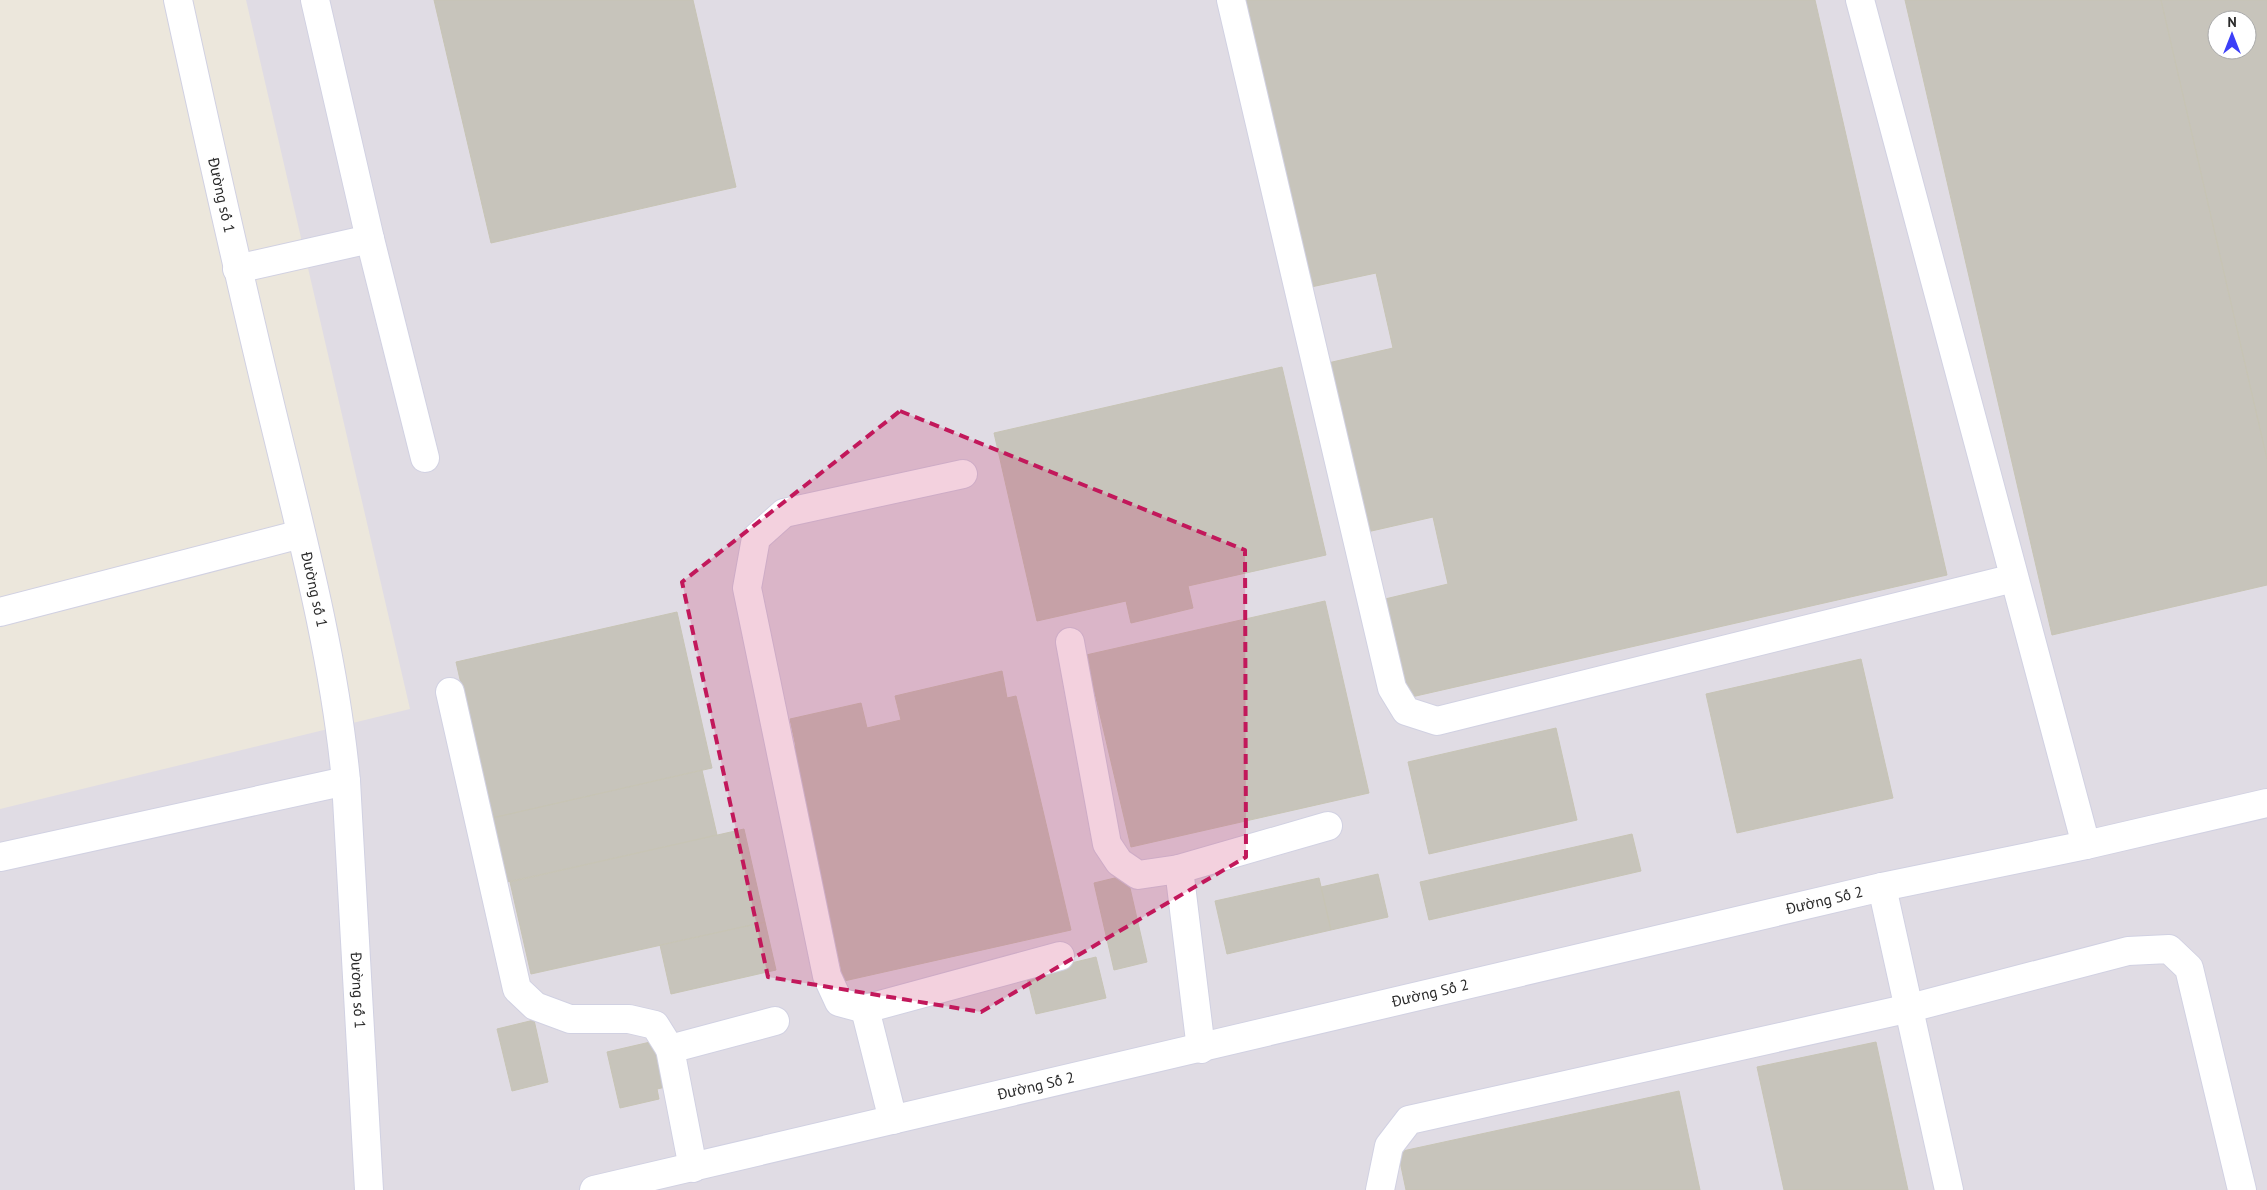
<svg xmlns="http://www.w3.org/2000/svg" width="2267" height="1190" font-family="'PT Sans',sans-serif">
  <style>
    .industrial { fill: #e0dce4; fill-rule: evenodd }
    .building { fill: #c7c4bb; stroke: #c7c4b5; fill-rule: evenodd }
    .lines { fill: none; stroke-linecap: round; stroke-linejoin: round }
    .minor-casing { stroke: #d1d1e2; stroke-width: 30 }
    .minor { stroke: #fff; stroke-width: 28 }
    .marked { fill: #c2185b; fill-opacity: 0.2; stroke: #c2185b; stroke-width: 4; stroke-dasharray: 10 6; stroke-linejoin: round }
    .labels { text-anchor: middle; stroke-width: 5; stroke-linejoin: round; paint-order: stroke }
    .street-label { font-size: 15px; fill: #2a2a2a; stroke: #fff }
  </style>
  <rect width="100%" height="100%" fill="#ece7dc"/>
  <path class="industrial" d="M246 0H2267V1190H0V809L410 709ZM2217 20H2247V50H2217Z"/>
  <path class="building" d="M434 0H693L736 187 491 243Z
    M1245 0H1815L1947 575 1407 698 1385 599 1448 584 1433 517 1367 532 1328 363 1393 348 1376 273 1311 287Z
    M1905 0H2161L2267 459V585L2052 635Z
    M2161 0H2267V459ZM2217 20H2247V50H2217Z
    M1282 367 1326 555 1188 586 1193 608 1131 623 1126 601 1037 621 994 433Z
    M1325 601 1369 793 1131 847 1086 655Z
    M677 612 712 768 492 818 456 662Z
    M1861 659 1893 798 1737 833 1706 694Z
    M1002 671 1007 698 1016 696 1071 930 844 981 790 748 796 747 790 719 861 703 867 728 901 720 895 696Z
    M1556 728 1577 820 1429 854 1408 762Z
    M702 770 717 835 507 882 492 818Z
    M744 829 765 922 531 974 510 882Z
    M1632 834 1641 871 1429 920 1420 882Z
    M1378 874 1388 917 1331 930 1321 887Z
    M1127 875 1147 962 1114 970 1094 883Z
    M1319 878 1331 930 1227 954 1215 901Z
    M765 922 776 970 671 994 660 945Z
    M1096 957 1106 998 1036 1014 1026 974Z
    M534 1020 548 1082 512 1091 497 1029Z
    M659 1040 670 1086 657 1089 659 1099 620 1108 607 1052Z
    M1876 1042 1908 1190H1784L1757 1067Z
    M1679 1091 1700 1190H1406L1398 1152Z"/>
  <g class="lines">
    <g class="minor-casing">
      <g id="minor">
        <path id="s1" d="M178 0C207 133 237 267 269 400 299 525 334 653 346 781L369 1190"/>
        <path d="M1231 0 1392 688 1406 711 1437 721 2014 578"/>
        <path d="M1860 0 2086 845"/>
        <path d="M370 239 425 458"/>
        <path d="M237 269 370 239 315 0"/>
        <path d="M0 612 301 534"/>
        <path d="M1070 642 1107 844 1119 862 1138 875 1179 869"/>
        <path d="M450 692 517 989 535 1006 570 1019H629L655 1025 670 1049"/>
        <path d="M0 857 346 781"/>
        <path d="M1882 887 1949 1190"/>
        <path d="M865 1009 839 1002 827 976 747 588 756 538 784 513 963 474"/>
        <path d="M1201 1049 1179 869 1328 826"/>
        <path d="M893 1120 865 1009 1060 956"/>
        <path d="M693 1168 670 1049 775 1021"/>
        <path id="s2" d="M594 1190 1882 887 2086 845 2267 803"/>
        <path d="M1380 1190 1389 1146 1409 1120 1910 1008 2128 951 2169 949 2189 968 2242 1190"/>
      </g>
    </g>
    <use href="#minor" class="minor"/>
  </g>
  <path class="marked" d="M900 411 1245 550 1246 857 981 1012 768 977 682 582Z"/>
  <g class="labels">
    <g class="street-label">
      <text dy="5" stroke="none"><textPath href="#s1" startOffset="200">Đường số 1</textPath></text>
      <text dy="5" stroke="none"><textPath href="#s1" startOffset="605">Đường số 1</textPath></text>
      <text dy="5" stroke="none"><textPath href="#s2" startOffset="1264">Đường Số 2</textPath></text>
      <text dy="5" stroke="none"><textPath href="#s1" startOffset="1009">Đường số 1</textPath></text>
      <text dy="5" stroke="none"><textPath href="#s2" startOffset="859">Đường Số 2</textPath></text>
      <text dy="5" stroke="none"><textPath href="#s2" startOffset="454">Đường Số 2</textPath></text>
    </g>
  </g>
  <g transform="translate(2232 35)"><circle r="24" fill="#ffffff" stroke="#aaaaaa"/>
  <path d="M0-4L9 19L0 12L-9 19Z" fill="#3c3ff8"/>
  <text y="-8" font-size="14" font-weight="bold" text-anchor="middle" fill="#2a2a2a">N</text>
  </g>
</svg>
